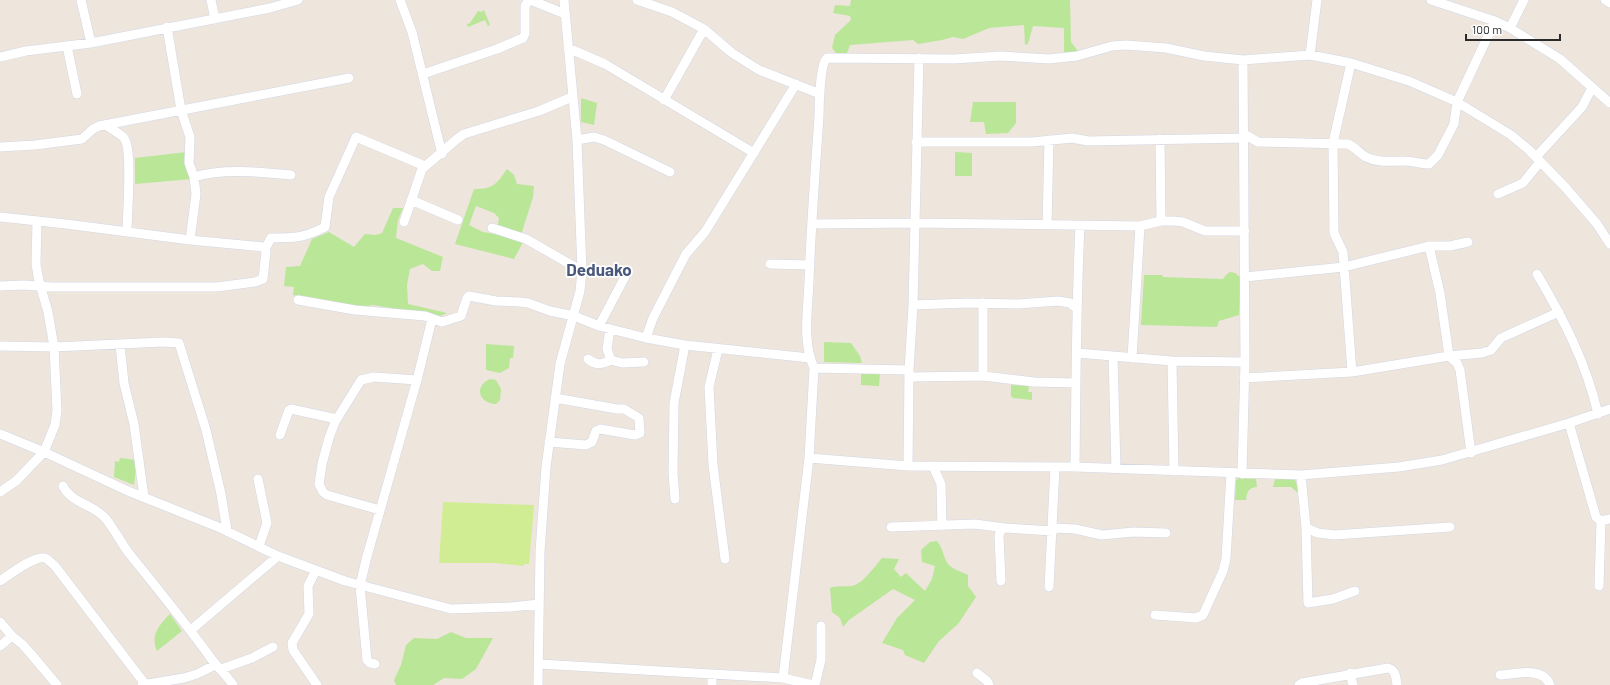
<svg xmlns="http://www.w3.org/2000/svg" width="1610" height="685" font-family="Barlow,sans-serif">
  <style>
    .green { fill: #bae698 }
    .pitch { fill: #d0ed93 }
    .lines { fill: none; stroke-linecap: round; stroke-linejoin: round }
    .minor-casing { stroke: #d2d7e4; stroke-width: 10 }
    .minor { stroke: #fff; stroke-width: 9 }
    .labels { text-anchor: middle; stroke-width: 3.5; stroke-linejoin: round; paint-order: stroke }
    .district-label { font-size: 17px; font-weight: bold; fill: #4a587e; stroke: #fff }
  </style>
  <rect width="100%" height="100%" fill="#eee5dd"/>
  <path class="green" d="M851 0H1070L1071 42 1080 54 1064 57V28L1033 26 1028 44 1025 45 1024 25 989 28 963 39 953 37 942 40 918 44 913 40 850 45 847 53H836L832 48 835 35 851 20 850 16 833 13 835 5 850 6Z
    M484 10 490 25 488 26 485 20 468 27 467 24 470 23 478 11 481 12Z
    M581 98 597 103 594 125 581 122Z
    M973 102H1016V123L1008 133 986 134 984 122H970Z
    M187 152 192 179 135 184V158Z
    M955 152 972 153V176H955Z
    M507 169 514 175 517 184 534 186 533 197 522 232 516 235 497 228 499 218 494 213 476 206 469 225 483 232 520 238 523 242 514 259 455 244 474 189C493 189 496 185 507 169Z
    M393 208H403L398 220 396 238 443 257 440 271H432L423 264 410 269 407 285 408 304 447 313 440 316 373 305 361 307 293 295 294 287 284 286 286 267 300 266 312 239 329 232 354 247 365 234 376 235 382 233Z
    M1230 272 1235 273 1241 278 1239 315 1219 321 1217 327 1141 325 1144 275H1162L1163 277 1223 279 1226 275Z
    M824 342 851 343 860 356 862 363 824 362Z
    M486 344 514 346 513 358H510L509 368 500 373 486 370Z
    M861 374H880L879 386 861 385Z
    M490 379 496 380 501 389 500 400 496 404C478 403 474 386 490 379Z
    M1011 385 1029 386 1028 392H1032V400L1013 398 1011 396Z
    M120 458 137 460 134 485 114 477 115 461 119 462Z
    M1238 478 1256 479 1257 487C1249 487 1247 492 1246 500H1235L1236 481Z
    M1275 479H1295L1299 494 1291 487H1273Z
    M937 541C943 548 943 556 948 564 952 569 962 572 968 575V586L976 597 958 624 939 641 924 663 905 655 903 650 882 643 897 618 915 600 893 589 849 620 843 627 840 618 832 612 830 588C840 585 843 587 852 586 863 584 875 566 882 558L899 559 894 569 901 577 906 573 925 591 932 579 935 566 922 562 921 550 930 542Z
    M170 614 182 631 157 651C150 635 159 625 170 614Z
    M451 632 466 638H493L476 669 462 679 444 678 433 685H396L394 680 401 665 406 645 414 638 437 639Z"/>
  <path class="pitch" d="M443 502 534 505 529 564H524V566L495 563H439Z"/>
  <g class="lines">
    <g class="minor-casing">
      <path id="minor" d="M81 0 91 43
        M211 0 215 19
        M400 0 412 32 442 154
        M637 0 672 12 704 29 732 53 759 70 820 94
        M1431 0 1495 21 1510 28 1560 59 1610 103
        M1605 0 1610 3
        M167 27 181 110 190 137 189 163 194 177 196 194 190 240
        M1510 28 1524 0
        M67 46 77 94
        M568 48 605 64 754 153
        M1310 55 1317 0
        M0 57 26 51 91 43 270 8 298 0
        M1351 63 1333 143 1334 233 1343 252 1352 372
        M423 74 497 49 523 38 525 34V6L528 1H533L565 14
        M664 100 704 29
        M106 125C111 129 119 133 124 138 133 149 127 214 127 232
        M1244 134 1258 142 1348 144C1355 147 1359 153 1366 157 1378 163 1391 161 1404 161 1412 161 1420 164 1429 164L1438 155 1454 124 1457 102 1495 21
        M1160 139 1161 221
        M577 140 594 137 604 140 670 172
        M916 142H1032L1072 138 1088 141 1244 138
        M0 147 35 145 82 139 93 129 99 126C182 110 266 94 349 78
        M1536 157 1582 107 1592 88
        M194 177C222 168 262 172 291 175
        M1498 194 1523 183 1540 162
        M411 200 458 220
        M0 217 66 224 190 240 263 247 266 251 263 279 255 282 217 287H51L24 285 0 286
        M404 222 422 169 457 139 464 134 539 111 572 97
        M812 224 915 223 1140 226 1161 221H1174L1183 222 1205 231H1245
        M1047 225 1049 140
        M492 228 526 239 582 271
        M1429 246 1440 293 1449 356 1457 363 1460 370 1471 453
        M265 249 271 238C294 238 304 238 325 227L329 197 356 137 425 166
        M770 264 810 265
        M1537 274C1563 318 1586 362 1598 414
        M1245 277 1344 267 1429 246H1450L1468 242
        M298 300 355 310 425 316 442 322 461 316 467 298 469 296 496 301 520 302 528 303 550 311 574 316 599 326 646 338 685 345 810 358
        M983 303V376
        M913 305 967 303 1018 304 1058 301 1070 303 1076 308
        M599 326 627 273
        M610 329 607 349 611 360 622 363 644 362
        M646 338 653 318 686 254 705 232 796 84
        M120 345 124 383 134 424 144 497
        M0 346 54 347 163 342 179 343 206 430 221 494 227 531
        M718 349 709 387 713 465 725 559
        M1077 353 1172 361 1245 362
        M1113 356 1116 468
        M1132 358 1140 226
        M588 359C596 366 603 364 611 360
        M1172 361 1174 471
        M814 368 909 370
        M909 377 983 376 1034 382 1076 383
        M1244 378 1352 372 1449 356 1482 353 1491 350 1501 338 1559 312
        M1569 423 1596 517 1601 521 1610 519
        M0 434 44 452 128 491 218 527 278 556 345 581 451 609 511 607 539 604
        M280 435 289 410 291 409 337 419
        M549 442 586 445 592 442 596 431 600 429 635 435 640 433 639 418 624 409H617L555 398
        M809 458 814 368C802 342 808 309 809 281 811 226 815 172 819 117 819 106 820 63 827 58L954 59 1000 56 1049 59 1077 56 1112 46 1126 45 1166 48 1204 56 1243 60 1310 55 1351 63 1409 81 1457 102 1511 135 1529 150 1565 187 1597 224 1610 244
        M908 466 909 370 913 305 919 58
        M933 466 941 484 942 526
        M1075 467C1076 387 1076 306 1080 226
        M1242 474 1245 362 1243 60
        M1301 475 1306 528 1308 603 1333 599 1355 591
        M258 479 267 523 259 546
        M63 486C71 503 95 505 106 519 114 529 120 541 128 552 156 587 184 621 210 657 217 667 226 674 233 685
        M0 492 16 481 44 452 55 425 57 411 54 347 48 312 39 281 36 264 37 221
        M675 499 673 473 674 403 685 345
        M380 510 327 495 323 492 319 484 322 464 329 438 335 422 361 380 374 377 417 380
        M891 527 975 524 1005 528
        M1053 528 1075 529 1102 535 1133 532 1166 533
        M1306 528 1318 533 1334 535 1450 527
        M316 570 308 586 309 614 292 643 293 650 317 685
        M0 581C9 575 35 555 45 558 48 559 52 564 55 566L145 684
        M1001 581 999 536 1000 531 1005 528 1053 531
        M1599 586 1601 521
        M1049 587 1055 467
        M1155 615 1196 618 1203 615 1223 571 1226 559 1231 473
        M0 622 12 636 22 644 31 654 57 685
        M191 630 278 556
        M0 646 12 636
        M375 664 370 663 367 660 360 586 366 560 417 380 432 319
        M539 664 783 678 809 458 908 466 1075 467 1301 475 1399 467 1442 460 1569 423 1610 409
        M221 669 252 658 273 647
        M977 673 987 681 989 685
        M1350 673 1353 685
        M712 674V685
        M1500 675C1516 674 1543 666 1550 685
        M783 678 813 685
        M142 685 184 678 197 674 215 665
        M538 685 540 552 546 467 560 364 580 291 582 271 577 140 564 0
        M815 685 821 660V626
        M1299 685 1302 683 1388 668C1396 670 1396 678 1397 685"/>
    </g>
    <use href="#minor" class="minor"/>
  </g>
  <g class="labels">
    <g class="district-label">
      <text x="599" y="276">Deduako</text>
    </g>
  </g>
  <path d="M1466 34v6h94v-6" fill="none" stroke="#2b2b2b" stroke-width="2"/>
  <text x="1472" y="34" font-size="12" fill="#2b2b2b" stroke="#ffffff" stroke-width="3" paint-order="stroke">100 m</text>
</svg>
